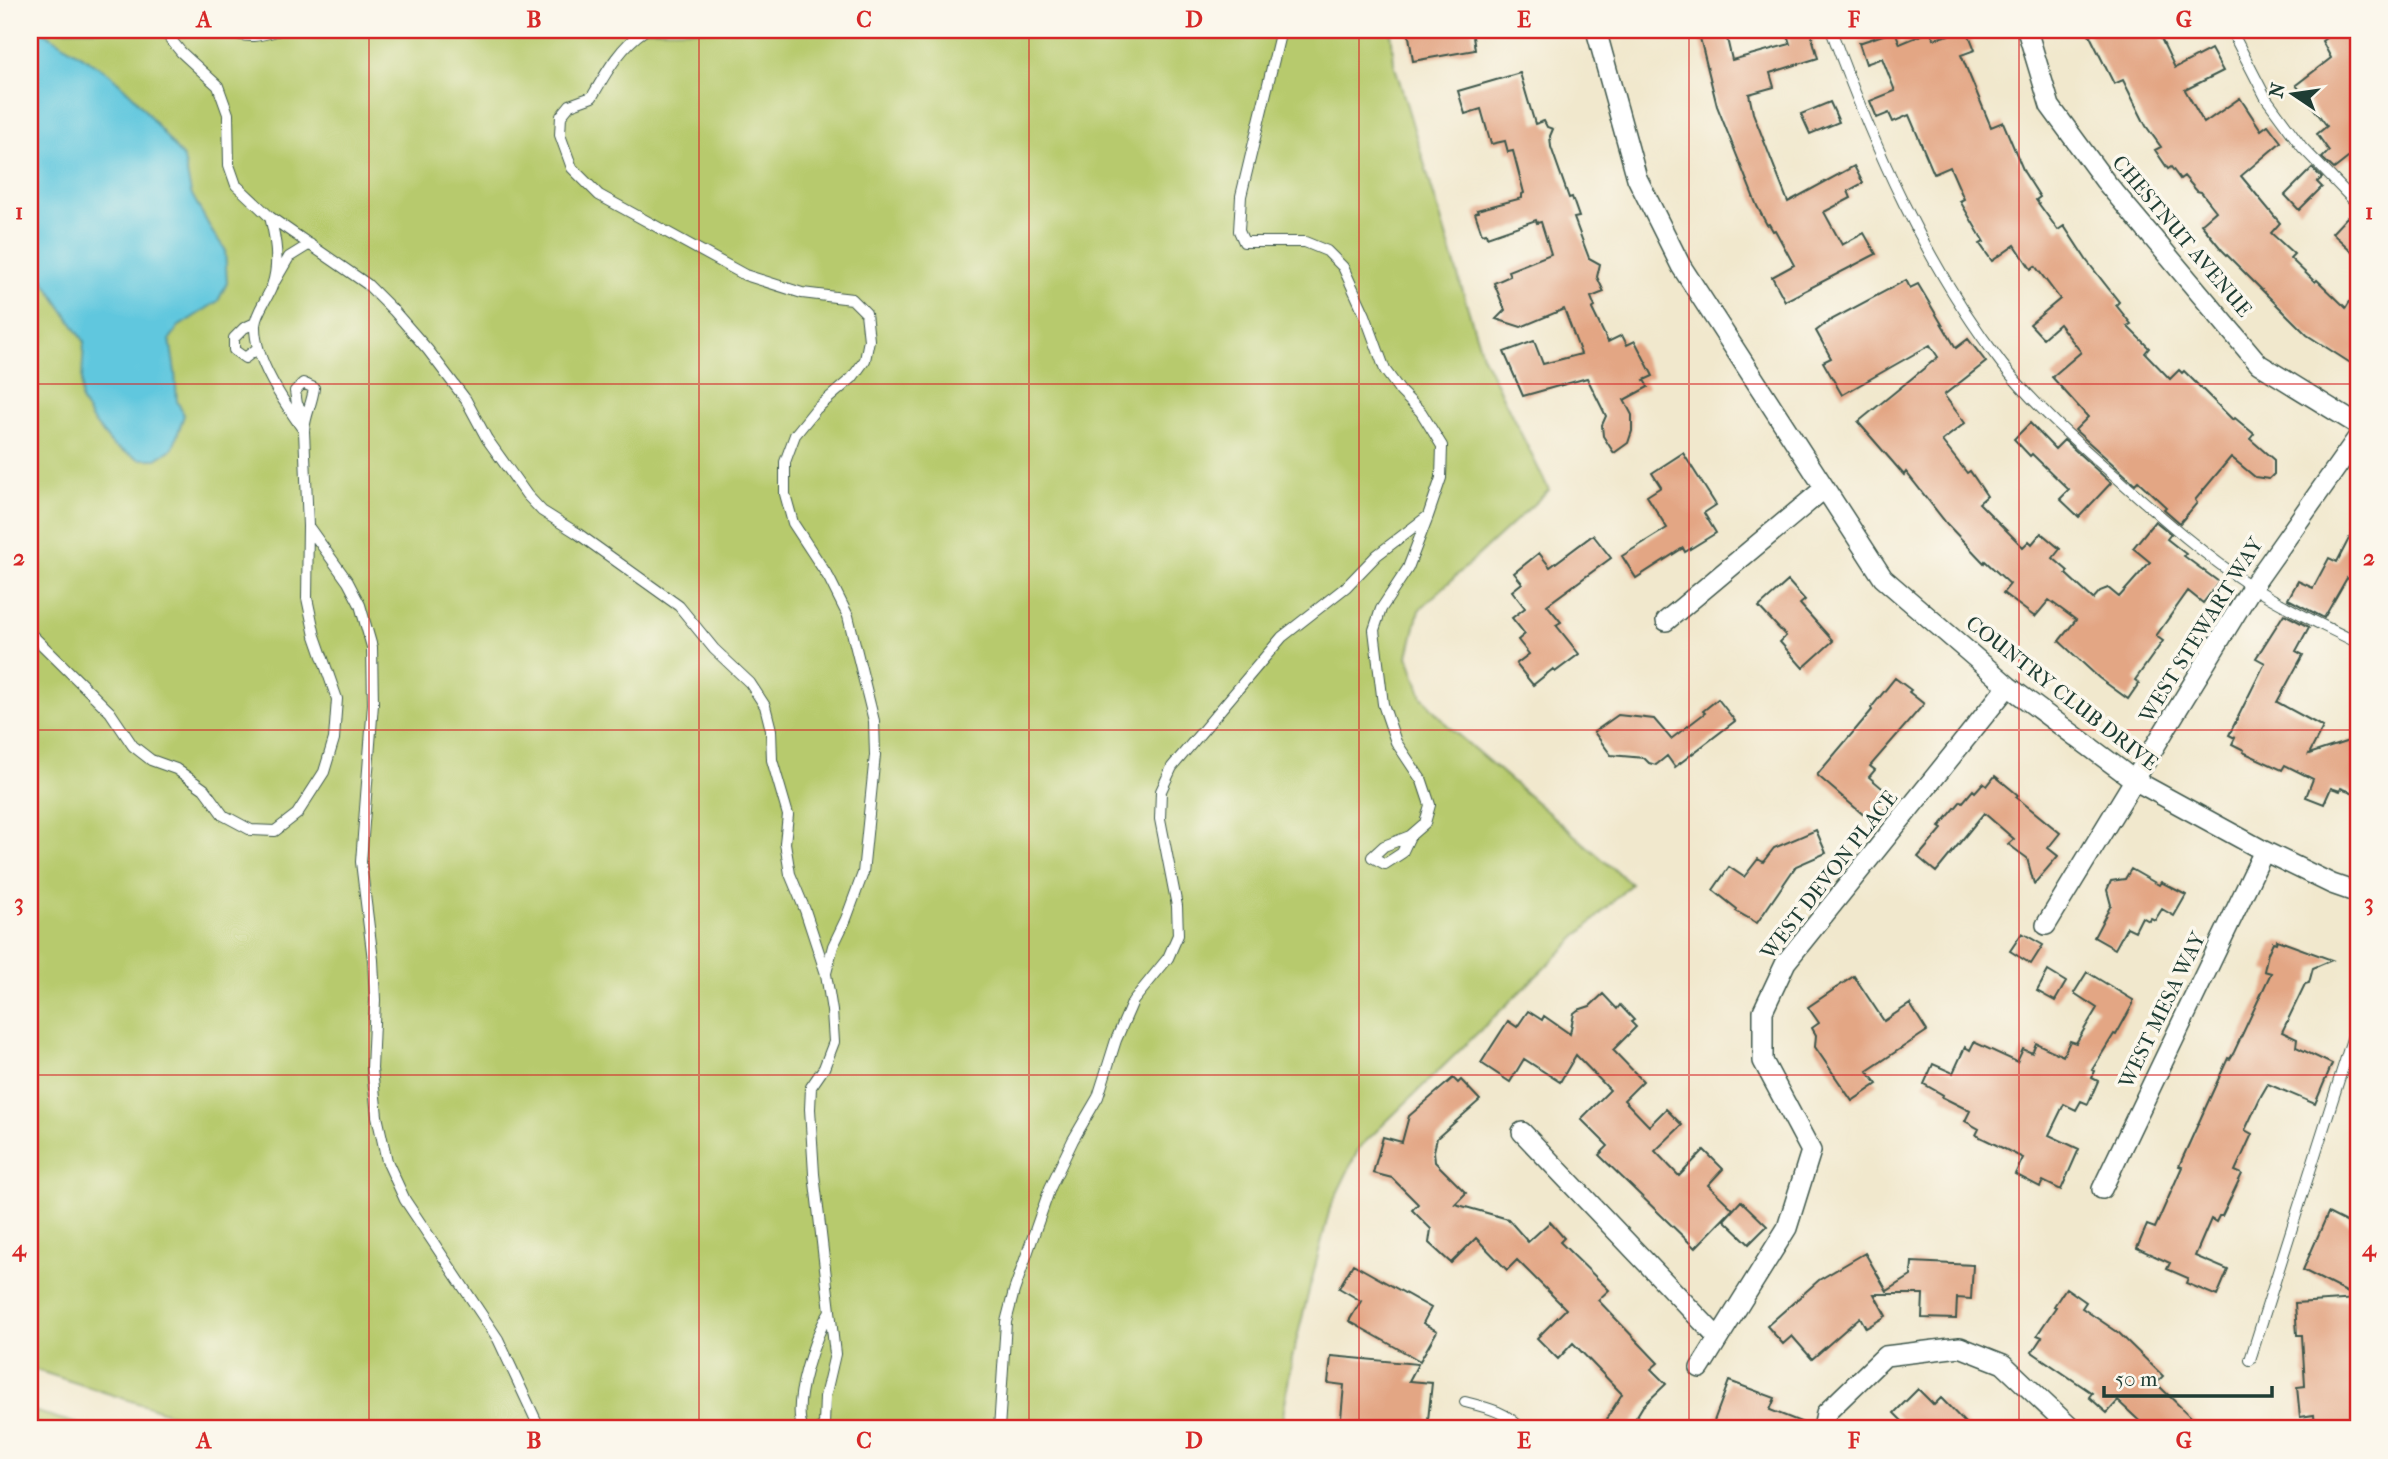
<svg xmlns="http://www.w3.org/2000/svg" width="2388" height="1459" font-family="'IM FELL French Canon',serif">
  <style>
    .green { fill: #b7ca6d; stroke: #6b8450; stroke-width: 2 }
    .water { fill: #61c7de; stroke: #408289; stroke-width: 2 }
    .building { fill: #e3a684 }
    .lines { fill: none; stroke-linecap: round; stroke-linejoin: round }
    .service-casing { stroke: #3e574b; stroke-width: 12 }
    .minor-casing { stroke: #3e574b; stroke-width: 22 }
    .service { stroke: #fff; stroke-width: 10 }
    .minor { stroke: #fff; stroke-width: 19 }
    .grid { fill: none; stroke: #d62828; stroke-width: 2; stroke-opacity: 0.55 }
    .labels { text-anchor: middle; stroke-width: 7; stroke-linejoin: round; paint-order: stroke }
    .street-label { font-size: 21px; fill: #1f3d34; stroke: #fbf7ec }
    .neatline { fill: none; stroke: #d62828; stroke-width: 2.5 }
    .grid-label { font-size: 23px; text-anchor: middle; font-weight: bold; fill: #d62828 }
  </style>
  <rect width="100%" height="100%" fill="#fbf7ec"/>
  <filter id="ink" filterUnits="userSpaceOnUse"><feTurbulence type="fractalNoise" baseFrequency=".0143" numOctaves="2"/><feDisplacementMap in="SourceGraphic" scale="14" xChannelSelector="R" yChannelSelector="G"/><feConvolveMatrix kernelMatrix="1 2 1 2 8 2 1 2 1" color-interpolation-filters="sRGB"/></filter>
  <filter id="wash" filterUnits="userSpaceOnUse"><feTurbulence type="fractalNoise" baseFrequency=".00686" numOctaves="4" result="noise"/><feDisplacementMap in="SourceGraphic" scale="28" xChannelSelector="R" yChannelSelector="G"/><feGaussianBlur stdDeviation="1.57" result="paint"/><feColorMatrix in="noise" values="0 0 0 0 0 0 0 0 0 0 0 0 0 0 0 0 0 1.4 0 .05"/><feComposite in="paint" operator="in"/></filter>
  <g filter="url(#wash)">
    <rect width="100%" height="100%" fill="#f1e8cd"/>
    <path class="green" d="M30 30H1391L1394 63 1482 355 1549 490 1419 610 1408 656 1422 697 1450 728 1631 884 1359 1148 1330 1208 1292 1358 1281 1429H217L30 1368Z
      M30 1410 94 1429H30Z"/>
    <path class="water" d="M30 30H40L110 74 135 98 184 159 191 193 213 233 225 249 227 283 218 301 178 327 170 339 175 372 177 401 184 415 173 448 156 459H139L113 446 92 420 81 400 84 341 34 266 30 254Z"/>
    <g id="blocks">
      <path class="building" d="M1408 30H1472L1475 50 1413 61Z
        M1698 30H1725L1732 60 1790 44 1787 34 1810 30 1818 58 1770 73 1774 87 1749 94 1753 113 1788 202 1854 166 1863 183 1848 191 1851 198 1824 212 1842 245 1864 233 1876 254 1785 301 1772 277 1794 265 1775 230 1773 231 1769 224 1767 225 1757 206 1717 106Z
        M1967 30 1975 50 1961 55 1991 127 2003 122 2024 172 2040 197 2036 200 2058 230 2064 226 2087 261 2119 302 2116 305 2131 324 2127 326 2149 348 2145 353 2170 379 2179 370 2182 373 2184 371 2233 420 2235 418 2254 434 2250 439 2274 460V474L2269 479 2255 477 2231 457 2195 500 2197 503 2180 523 2164 509 2166 507 2138 481 2135 484 2075 430 2088 417 2052 377 2081 352 2059 324 2043 338 2030 324 2060 299 2035 266 2031 269 2015 245 1992 261 1980 244 1984 242 1960 201 1964 199 1950 167 1934 174 1909 115 1893 122 1889 113 1877 118 1870 101 1895 91 1882 58 1866 64 1859 43 1895 31 1900 44 1931 31 1934 39Z
        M2087 30H2157L2175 68 2211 49 2223 71 2185 90 2204 123 2240 98 2261 130 2268 125 2281 142 2241 176 2280 223 2271 233 2294 254 2290 258 2315 282 2317 280 2346 308 2358 288V355L2352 364 2307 335 2222 250 2201 224 2216 211 2201 192 2197 191 2184 176 2180 179 2171 167 2168 169 2155 150 2161 147 2146 126 2123 80 2114 84Z
        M2321 30H2358V148L2356 150V158H2348L2334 169 2322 158 2329 151 2317 134 2327 126 2296 85 2331 58 2322 41 2326 38Z
        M1520 73 1535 124 1544 121 1547 127 1553 129 1550 136 1551 147 1569 198 1572 197 1579 217 1574 218 1589 258 1600 264 1597 277 1604 292 1591 297 1595 307 1592 309 1608 342 1622 335 1627 345 1635 341 1653 376 1644 380 1648 387 1624 400 1632 415V431L1628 443 1614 453 1603 436 1602 425 1606 416 1587 378 1523 396 1504 352 1534 341 1543 364 1581 354 1564 309 1521 327 1496 319 1505 310 1494 283 1510 276 1508 271 1551 254 1541 222 1537 223 1536 220 1487 237 1486 233 1482 234 1475 213 1478 212 1477 210 1522 198V194L1524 193 1513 151 1508 152 1505 141 1491 144 1481 109 1465 114 1458 91Z
        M1830 102 1839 122 1810 134 1801 114Z
        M2312 168 2322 178 2317 182 2322 187 2299 210 2285 195Z
        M2347 217 2358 225V257L2332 233Z
        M1906 280 1910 288 1918 284 1956 348 1968 339 1986 362 1944 395 1965 423 1942 441 1967 473 1970 471 1987 496 1979 503 2023 547 2029 541 2032 544 2041 533 2060 549 2053 558 2068 571 2066 574 2093 599 2100 591 2108 588 2119 597 2150 562 2133 548 2155 521 2171 534 2167 539 2186 554 2184 556 2219 582 2203 603 2188 591 2156 636 2163 641 2135 680 2139 683 2128 699 2099 678 2059 641 2076 620 2049 600 2035 617 2003 593 2010 584 1985 561 1984 563 1947 524 1906 472 1904 475 1858 422 1938 357 1930 345 1842 395 1823 362 1831 358 1816 331 1829 321Z
        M2030 423 2055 449 2064 440 2111 483 2079 517 2060 499 2069 490 2032 454 2030 456 2014 439Z
        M1683 453 1716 505 1704 513 1716 533 1685 552 1683 548 1636 578 1622 556 1667 528 1647 496 1661 487 1652 473Z
        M2358 521V569L2352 581 2347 578 2324 618 2288 599 2298 581 2313 588 2329 558 2337 562Z
        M1593 535 1611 558 1547 605 1561 622 1556 625 1579 654 1555 672 1553 669 1533 685 1516 664 1529 654 1518 640 1525 634 1512 618 1525 608 1512 591 1522 583 1514 573 1539 553 1550 567Z
        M1788 581 1805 600 1800 604 1833 641 1803 668 1780 642 1786 636 1759 607Z
        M2284 614 2309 627 2296 651 2303 655 2277 702 2323 727 2309 754 2358 738V783L2354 793 2341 788 2340 791 2331 788 2324 804 2306 797 2313 779 2285 765 2282 770 2243 752 2244 750 2232 744 2235 738 2229 735 2265 663 2256 658Z
        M1895 678 1911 690 1909 692 1924 704 1870 766 1875 770 1869 777 1894 798 1873 823 1817 775 1872 710 1871 708Z
        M1718 699 1735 721 1675 767 1667 756 1656 765 1649 763 1644 758 1611 755 1594 732 1618 715 1654 719 1671 739 1705 713 1703 711Z
        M1995 776 2018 795 2016 797 2060 833 2048 848 2058 856 2034 884 2027 858 2008 844 2014 839 1984 813 1936 872 1918 857 1942 829 1939 827 1961 801 1963 802 1973 790 1975 792 1983 783 1987 786Z
        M1816 830 1826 853 1796 866 1757 923 1736 911 1737 909 1713 890 1729 867 1744 877 1758 859 1763 862 1774 848Z
        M2131 869 2159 885 2161 882 2186 895 2174 916 2162 909 2155 920 2151 918 2149 921 2142 917 2135 931 2127 927 2115 949 2094 937 2111 905 2107 890 2111 881 2125 879Z
        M2022 933 2043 945 2031 964 2010 951Z
        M2277 940 2332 960 2313 968 2309 983 2305 984 2282 1032 2297 1039 2296 1047 2332 1064 2315 1104 2268 1084 2261 1096 2245 1130 2252 1134 2235 1171 2242 1174 2222 1216H2219L2216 1222 2211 1219 2195 1256 2228 1270 2217 1296 2186 1283 2188 1278 2167 1269 2170 1263 2137 1248 2147 1225 2155 1228 2182 1167 2179 1166 2213 1091 2228 1058 2230 1059 2234 1052 2271 973 2264 971 2268 953 2273 942 2276 943Z
        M2048 971 2066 982 2055 1001 2037 991Z
        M2087 972 2133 1000V1004L2116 1035 2114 1034 2092 1070 2095 1071 2092 1078 2098 1081 2088 1104 2081 1101 2076 1110 2064 1104 2049 1135 2079 1149 2061 1190 2043 1181 2040 1187 2015 1174 2023 1158 1976 1135 1979 1129 1965 1121 1970 1111 1942 1097 1943 1095 1924 1084 1933 1064 1953 1073 1965 1047 1970 1050 1974 1042 2017 1062 2023 1049 2032 1053 2036 1043 2063 1056 2070 1041 2076 1043 2097 1008 2074 993Z
        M1854 976 1884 1021 1910 1004 1927 1031 1867 1071 1877 1084 1852 1101 1815 1047 1816 1035 1812 1028 1819 1023 1808 1007Z
        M1603 994 1617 1009 1620 1005 1634 1020 1631 1022 1636 1027 1613 1050 1643 1081 1624 1100 1649 1126 1666 1109 1682 1125 1655 1151 1679 1176 1704 1150 1723 1169 1708 1185 1733 1209 1695 1248 1599 1155 1608 1146 1581 1119 1610 1090 1576 1055 1560 1082 1524 1059 1510 1082 1481 1063 1508 1021 1517 1027 1528 1011 1542 1020 1544 1016 1570 1034 1574 1013 1578 1010 1590 1006Z
        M1453 1078 1458 1083 1461 1080 1480 1100 1437 1138 1434 1151 1435 1162 1466 1193 1455 1204 1508 1219 1528 1242 1550 1222 1564 1238 1560 1242 1609 1290 1598 1300 1658 1363 1651 1369 1666 1384 1643 1406 1629 1429H1600L1622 1394 1573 1343 1558 1359 1537 1338 1566 1309 1517 1260 1507 1270 1476 1238 1451 1263 1429 1243 1431 1229 1412 1210 1418 1204 1392 1178 1373 1173 1383 1137 1402 1142 1409 1116Z
        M1741 1201 1767 1226 1749 1244 1724 1220Z
        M2328 1213 2358 1228V1298L2303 1270Z
        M1865 1253 1887 1291 1911 1276 1912 1262 1973 1265 1971 1299 1957 1298 1956 1319 1922 1318 1923 1294H1874L1886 1316 1866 1328 1860 1317 1812 1359 1792 1336 1783 1344 1767 1326 1819 1280Z
        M1353 1264 1431 1308 1423 1323 1437 1331 1420 1361 1349 1321 1361 1301 1339 1288Z
        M2066 1288 2086 1302 2082 1308 2119 1333 2163 1376 2156 1383 2203 1429H2148L2118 1401 2107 1413 2089 1397 2092 1393 2032 1352 2042 1337 2037 1335 2056 1307 2054 1306Z
        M2358 1299V1429H2316L2314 1415 2300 1417 2297 1387 2305 1386 2302 1335H2297L2295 1303Z
        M1331 1356 1418 1364 1409 1381 1432 1383 1427 1429H1340L1344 1385 1328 1383Z
        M1729 1381 1775 1398 1770 1410 1811 1426V1429H1711Z
        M1918 1389 1934 1405 1941 1398 1971 1429H1910L1894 1413Z"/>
    </g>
  </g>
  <g filter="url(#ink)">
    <use href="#blocks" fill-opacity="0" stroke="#3e574b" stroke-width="2"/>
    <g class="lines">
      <g class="service-casing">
        <path id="service" d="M163 30 181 52 218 86 228 114 229 165 236 185 270 217 367 284 394 311 428 350 466 400 487 439 527 495 542 511 577 533 679 606 714 649 750 683 765 706 771 730 772 760 788 815 785 843 790 874 805 910 826 974 832 1011 834 1042 824 1068 811 1087 810 1109 814 1174 830 1311
          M227 30C247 40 260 36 280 30
          M645 30C620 47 607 71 592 97L570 105 561 116 560 135 572 168 599 195 745 275 802 293 852 299 866 313 869 340 865 360 852 378 816 409 795 435 785 462V494L793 523 829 578 848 616 874 721 875 755 863 873 846 919 833 946 826 973
          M1281 30 1241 196 1239 231 1244 242H1305L1327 251 1343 267 1365 315 1385 370 1401 392 1421 412 1442 446 1441 478 1428 516 1408 568 1381 609 1374 630 1383 704 1396 742 1422 781 1430 805 1425 823 1410 836
          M1831 30C1874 147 1925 264 2002 364 2032 403 2077 443 2115 476 2158 514 2202 554 2251 586 2284 608 2323 625 2358 643
          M2231 30 2266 98 2302 147 2358 205
          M270 217C276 239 280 263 272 286 268 298 256 312 255 325 254 360 285 404 304 431
          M275 281 289 257 310 244
          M255 323 244 328 234 338V350L245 358 258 348
          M305 416 297 404 295 391 303 383 314 388C312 404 305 415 304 431L308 526 348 582 360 605 372 647 373 704 361 862 373 960 375 1000 372 1069 377 1116 387 1161 405 1200 498 1339 540 1429
          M30 633 110 712 133 746 151 760 176 769 204 789 223 815 251 830 275 831 297 814 324 772 334 739 337 699 315 636 307 598 308 526
          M1410 836 1402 853 1385 864 1372 857 1384 846Z
          M2250 1360 2358 1020
          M1465 1402C1485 1407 1508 1412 1521 1429
          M803 1429C791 1404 815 1335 830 1311L835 1354 825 1397 824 1425 819 1429
          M999 1429 1006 1322 1014 1291 1050 1188 1073 1140 1098 1097 1116 1040 1133 1001 1168 958 1178 935 1177 906 1160 819 1161 791 1172 767 1282 637 1346 587 1377 555 1428 516"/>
      </g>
      <g class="minor-casing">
        <path id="minor" d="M1596 30 1637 178 1681 266 1883 578 2008 686 2134 780 2264 851 2332 884 2358 893
          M2027 30 2050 106 2105 181 2259 364 2358 425
          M1666 621 1825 488
          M2046 925 2252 587 2358 437
          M1522 1132 1717 1337
          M2102 1189 2264 851
          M1700 1368 1787 1228 1811 1151 1763 1061V1011L1786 962 2008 686
          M1823 1429 1826 1413 1885 1356 1960 1347 2003 1364 2072 1429"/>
      </g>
      <use href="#service" class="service"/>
      <use href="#minor" class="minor"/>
    </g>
  </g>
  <path class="grid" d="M369 30V1429M699 30V1429M1029 30V1429M1359 30V1429M1689 30V1429M2019 30V1429M30 384H2358M30 730H2358M30 1075H2358"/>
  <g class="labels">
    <g class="street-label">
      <text transform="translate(2182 236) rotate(50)" y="7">CHESTNUT AVENUE</text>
      <text transform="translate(2201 630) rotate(-58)" y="7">WEST STEWART WAY</text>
      <text transform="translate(2062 693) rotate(38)" y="7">COUNTRY CLUB DRIVE</text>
      <text transform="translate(1829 875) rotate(-52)" y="7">WEST DEVON PLACE</text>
      <text transform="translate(2162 1010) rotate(-64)" y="7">WEST MESA WAY</text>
    </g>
  </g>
  <rect width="2388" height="1459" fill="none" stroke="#fbf7ec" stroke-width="77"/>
  <g transform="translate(2293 94) rotate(283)" stroke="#fbf7ec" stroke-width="5" paint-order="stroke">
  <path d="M0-5L12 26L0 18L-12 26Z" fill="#1f3d34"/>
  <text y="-10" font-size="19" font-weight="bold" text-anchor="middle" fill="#1f3d34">N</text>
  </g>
  <path d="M2104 1386v10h168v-10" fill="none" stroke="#1f3d34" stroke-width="3.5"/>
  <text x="2115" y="1386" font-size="21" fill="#1f3d34" stroke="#fbf7ec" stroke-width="5" paint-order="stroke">50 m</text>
  <rect x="38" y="38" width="2312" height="1382" class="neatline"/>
  <g class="grid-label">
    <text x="204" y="27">A</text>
    <text x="534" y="27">B</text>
    <text x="864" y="27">C</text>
    <text x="1194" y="27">D</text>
    <text x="1524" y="27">E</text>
    <text x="1854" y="27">F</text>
    <text x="2184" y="27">G</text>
    <text x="19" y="219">1</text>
    <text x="2369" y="219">1</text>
    <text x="19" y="565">2</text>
    <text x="2369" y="565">2</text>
    <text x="19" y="910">3</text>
    <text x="2369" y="910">3</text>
    <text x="19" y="1256">4</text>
    <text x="2369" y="1256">4</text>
    <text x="204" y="1448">A</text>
    <text x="534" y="1448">B</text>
    <text x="864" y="1448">C</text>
    <text x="1194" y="1448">D</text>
    <text x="1524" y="1448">E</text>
    <text x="1854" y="1448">F</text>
    <text x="2184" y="1448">G</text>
  </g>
</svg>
